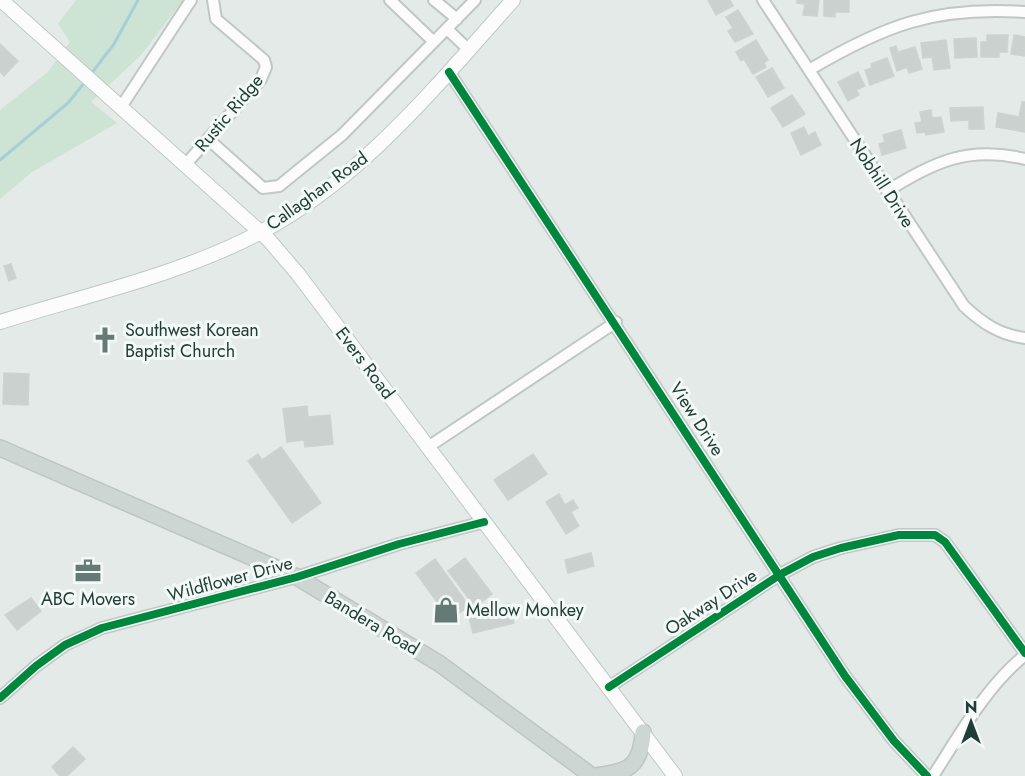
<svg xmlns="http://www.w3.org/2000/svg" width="1025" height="776" font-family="Jost,sans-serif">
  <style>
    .green { fill: #cde3d4 }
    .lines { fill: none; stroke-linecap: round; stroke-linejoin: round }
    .stream { stroke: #a6cfd8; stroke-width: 3 }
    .building { fill: #cbd1cf; stroke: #cdd3d0; stroke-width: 1.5 }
    .minor-casing { stroke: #c1c7c4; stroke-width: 14 }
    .secondary-casing { stroke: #c0c8c5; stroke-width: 16 }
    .primary-casing { stroke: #bdc6c3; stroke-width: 18 }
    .minor { stroke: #fbfcfb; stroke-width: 10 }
    .secondary { stroke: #fbfcfb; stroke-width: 14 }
    .primary { stroke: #cdd6d3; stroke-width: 15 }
    .cycleway-casing { stroke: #f3f9f6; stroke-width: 11 }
    .cycleway { stroke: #00873e; stroke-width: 8 }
    .labels { text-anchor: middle; stroke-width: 6; stroke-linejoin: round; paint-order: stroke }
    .street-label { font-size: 18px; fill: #223d37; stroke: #f3f9f6 }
    .poi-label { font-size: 18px; fill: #223d37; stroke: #f3f9f6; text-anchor: start }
  </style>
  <rect width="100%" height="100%" fill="#e4eae7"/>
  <path class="green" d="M76 0H183L141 55 91 102 117 123 32 172 0 199V110L48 72 70 42 58 24Z"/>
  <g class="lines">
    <path class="stream" d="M91 74 114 44 138 0
      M0 160 68 103 85 82"/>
  </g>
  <path class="building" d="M708 0H730L733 6 716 15Z
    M797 0H819L817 16 803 15 805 4 797 3Z
    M824 0H849V12H835V17L824 16Z
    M738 10 753 34 735 42 728 31 733 28 726 17Z
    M987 35H1008L1007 52H999V57H981V42H987Z
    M1014 35 1025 37V56L1011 54Z
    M976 38 977 57 955 58 954 39Z
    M756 40 768 60 764 63 766 67 753 74 744 59 741 61 736 52Z
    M946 40 950 68 934 70 932 57 923 58 921 43Z
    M0 44 18 61 4 76 0 72Z
    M896 46 898 52 915 47 922 69 909 73 907 67 897 71 890 48Z
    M887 58 894 76 870 85 865 70 872 68 871 64Z
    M772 68 784 88 768 97 756 77Z
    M858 72 865 86 856 90 859 95 848 101 838 82Z
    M792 95 805 114 783 127 771 108Z
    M1022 102H1025V132L996 127 998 113 1019 117Z
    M983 107 984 129H969V120L951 121 950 108Z
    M931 110 932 118 941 117 944 132 926 135 925 132 917 133 915 123 922 122 920 112Z
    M804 127 808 136 815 132 821 145 801 155 791 133Z
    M901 130 906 148 882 155 879 144 885 142 883 135Z
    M11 264 16 278 9 281 4 266Z
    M4 373 29 374 28 405 3 404Z
    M307 406 308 417 330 415 333 444 305 447 304 440 287 442 283 409Z
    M281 447 321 503 292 523 248 461 258 454 262 460Z
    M533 454 547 474 508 500 494 480Z
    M559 494 565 505 573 500 578 508 571 512 579 526 566 534 546 502Z
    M591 553 594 566 568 573 565 560Z
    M465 558 492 594 475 607 448 571Z
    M435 559 469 606 450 620 416 573Z
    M31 598 41 611 17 630 5 615Z
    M509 604 514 623 473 633 468 614Z
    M73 747 85 759 67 776H60L52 767Z"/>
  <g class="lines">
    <g class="minor-casing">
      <path id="minor" d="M390 0 433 41
        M434 0 457 19
        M763 0 964 306C982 323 1000 335 1025 338
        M448 30 469 50
        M809 70C885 25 935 6 1025 12
        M449 72 845 676 894 741 927 776
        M121 107 191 0
        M208 139 263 188 279 186 342 135 475 0
        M186 164 261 79 266 67 264 60 216 19 213 0
        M887 191C935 162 968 145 1025 159
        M428 447 616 322
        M609 687 781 574 813 557 841 548 899 535H935L945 542 1025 653
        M0 698 36 666 65 645 102 628 297 577 399 544 484 522
        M933 776C960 734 986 687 1025 655"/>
    </g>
    <g class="secondary-casing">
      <path id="secondary" d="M1 0 268 239 298 274 675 776
        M0 322C86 295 179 275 259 233 362 179 437 85 513 0"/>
    </g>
    <g class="primary-casing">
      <path id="primary" d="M0 448 297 577 440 664 592 776
        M595 776C627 772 641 768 643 732"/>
    </g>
    <use href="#minor" class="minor"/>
    <use href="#secondary" class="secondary"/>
    <use href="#primary" class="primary"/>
    <g class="cycleway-casing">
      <path id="cycleway" d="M449 72 845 676 894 741 927 776
        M609 687 781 574 813 557 841 548 899 535H935L945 542 1025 653
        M0 698 36 666 65 645 102 628 297 577 399 544 484 522"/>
    </g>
    <use href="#cycleway" class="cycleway"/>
  </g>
  <defs>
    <g id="church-bare" transform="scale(2.07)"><path d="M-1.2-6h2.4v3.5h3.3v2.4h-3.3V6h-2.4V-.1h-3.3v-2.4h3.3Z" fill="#667a75" stroke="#f3f9f6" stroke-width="2.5" paint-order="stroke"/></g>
    <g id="office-bare" transform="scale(2.07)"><path d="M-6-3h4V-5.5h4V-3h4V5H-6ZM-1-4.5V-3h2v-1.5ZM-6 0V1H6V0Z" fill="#667a75" stroke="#f3f9f6" stroke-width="2.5" paint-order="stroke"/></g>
    <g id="shop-bare" transform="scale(2.07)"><path d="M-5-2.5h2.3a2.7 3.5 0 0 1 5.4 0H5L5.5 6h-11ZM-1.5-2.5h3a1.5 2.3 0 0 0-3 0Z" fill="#667a75" stroke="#f3f9f6" stroke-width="2.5" paint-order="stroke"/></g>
  </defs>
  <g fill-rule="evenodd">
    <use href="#church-bare" x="105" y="340"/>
    <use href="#office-bare" x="88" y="571"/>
    <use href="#shop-bare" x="446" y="610"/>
  </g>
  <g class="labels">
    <g class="street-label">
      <text transform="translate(229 113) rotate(-50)" y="6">Rustic Ridge</text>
      <text transform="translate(882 183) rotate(57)" y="6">Nobhill Drive</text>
      <text transform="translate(317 191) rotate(-36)" y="6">Callaghan Road</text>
      <text transform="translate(365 363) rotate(53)" y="6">Evers Road</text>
      <text transform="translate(697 419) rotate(57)" y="6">View Drive</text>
      <text transform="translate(230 579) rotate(-15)" y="6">Wildflower Drive</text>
      <text transform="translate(711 602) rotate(-33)" y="6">Oakway Drive</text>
      <text transform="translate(372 623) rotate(31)" y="6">Bandera Road</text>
    </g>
    <g class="poi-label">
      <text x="125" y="336">Southwest Korean<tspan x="125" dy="21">Baptist Church</tspan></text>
      <text x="88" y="605" text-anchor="middle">ABC Movers</text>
      <text x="466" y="616">Mellow Monkey</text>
    </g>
  </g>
  <g transform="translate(971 722)" stroke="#f3f9f6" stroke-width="4.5" paint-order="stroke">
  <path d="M0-4.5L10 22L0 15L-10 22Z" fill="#223d37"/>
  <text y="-9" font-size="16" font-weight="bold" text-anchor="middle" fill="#223d37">N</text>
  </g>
</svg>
